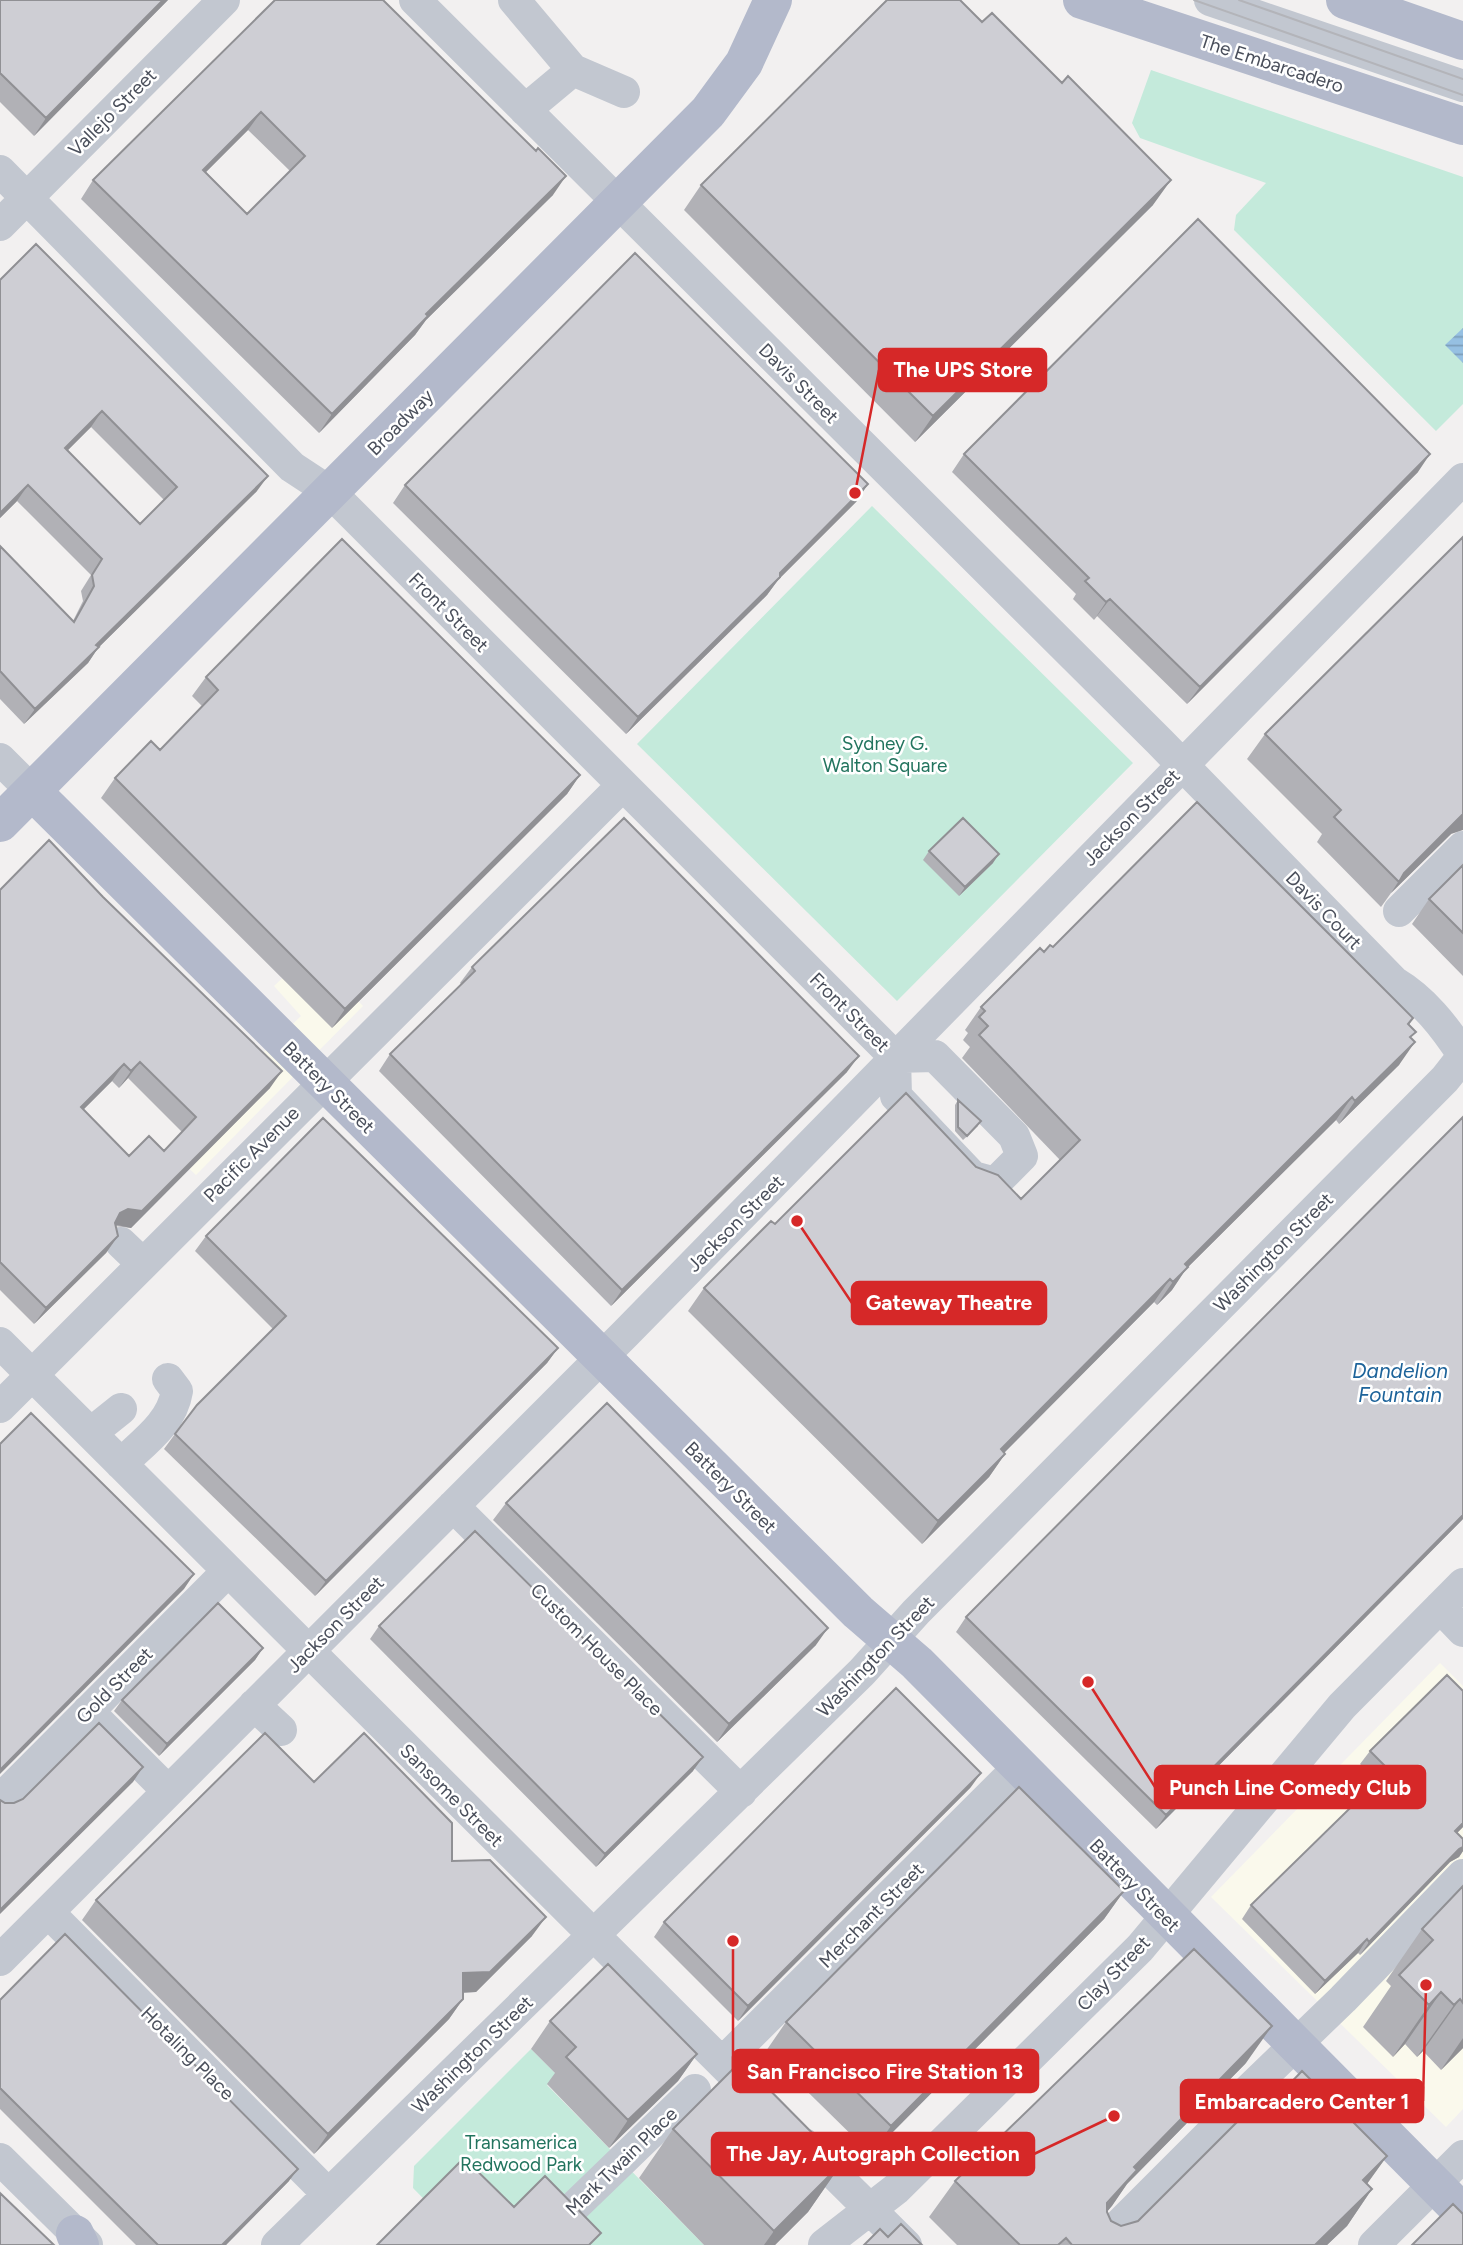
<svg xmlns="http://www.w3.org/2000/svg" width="1463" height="2245" font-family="Figtree,sans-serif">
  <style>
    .commercial { fill: #faf9ec }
    .green { fill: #c4eadb }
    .water { fill: url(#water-rules) }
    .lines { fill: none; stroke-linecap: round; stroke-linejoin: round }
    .minor { stroke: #c2c7d0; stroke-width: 32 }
    .major { stroke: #b3b9cb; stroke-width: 38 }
    .tram { stroke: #b3b4b9; stroke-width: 2 }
    .wall { fill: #b1b1b6; fill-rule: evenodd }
    .shaded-wall { fill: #909094 }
    .building { fill: #ceced4; stroke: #909094; stroke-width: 2; fill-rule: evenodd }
    .labels { text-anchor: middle; stroke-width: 5; stroke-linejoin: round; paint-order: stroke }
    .street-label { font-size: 19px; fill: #4a4f5b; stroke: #fff }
    .park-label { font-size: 19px; fill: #22745e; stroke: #fff }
    .water-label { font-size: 21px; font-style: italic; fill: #1d639a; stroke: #fff }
    .leader { fill: none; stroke: #d62828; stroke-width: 2.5 }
    .callout-dot { fill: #d62828; stroke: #fff; stroke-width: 2.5 }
    .callout { fill: #d62828; stroke: #d62828; stroke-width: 2.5 }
    .callout-label { font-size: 21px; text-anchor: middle; font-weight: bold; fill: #fff }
  </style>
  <defs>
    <pattern id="water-rules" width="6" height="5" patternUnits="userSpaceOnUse" patternTransform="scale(1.75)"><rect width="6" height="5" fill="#96c0e2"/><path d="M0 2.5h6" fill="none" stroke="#7c9eba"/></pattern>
  </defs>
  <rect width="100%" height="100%" fill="#f2f0f0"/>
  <path class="commercial" d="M310 952 363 1006 196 1175 166 1147 301 1016 274 986Z
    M1440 1663 1463 1686V2109L1446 2127 1211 1897Z"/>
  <path class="green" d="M1151 70 1463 177V404L1436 431 1234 230 1236 215 1266 183 1140 138 1132 123Z
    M872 506 1133 763 897 1001 637 744Z
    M531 2049 557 2075 547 2085 704 2245H469L413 2188 414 2166Z"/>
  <path class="water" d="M1463 328V363L1445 345Z"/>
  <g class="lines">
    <path class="minor" d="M415 0 1160 742 1394 982C1424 1000 1444 1026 1463 1055
      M514 0 573 70
      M1210 0 1463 86
      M525 110 573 70 624 92
      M0 171 292 467 330 492 895 1057
      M0 225 224 0
      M0 759 32 791
      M1399 911 1463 847
      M935 1056 1014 1136 1022 1156 995 1183 973 1177 896 1096 895 1057Z
      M121 1243 143 1264
      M0 1343 760 2101
      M0 1407 623 785
      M91 1433 121 1409
      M121 1464C144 1442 172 1423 177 1391L168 1379
      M453 1506 741 1792
      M1440 1607 1463 1631
      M254 1705 281 1730
      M88 1711 168 1791
      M0 1800 228 1571
      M48 1912 328 2194
      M0 1960 626 1333 1463 479
      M722 2063 1020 1766
      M1230 2108 1343 1999 1463 1875
      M804 2144 906 2245
      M0 2159 87 2245
      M547 2233 695 2090
      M277 2245 862 1672 916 1612 1445 1079 1463 1056
      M824 2245 896 2189 1140 1948 1342 1706 1463 1584
      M1099 2245 1249 2095
      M1374 2245 1463 2156"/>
    <path class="major" d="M1082 0 1463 126
      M1345 0 1463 41
      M32 791 858 1612 917 1663 1463 2213
      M0 823 708 112 744 63 773 0
      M75 2234 80 2245"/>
    <path class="tram" d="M1194 0 1463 95
      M1239 0 1463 79"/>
  </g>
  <path class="wall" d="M0 0H168L34 136 0 102Z
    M275 0 553 195 426 320 415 335 319 433 81 199 93 180ZM248 130 290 171 247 214 206 172Z
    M701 185 1153 205 915 442 684 210Z
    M0 280 257 491 98 648 88 663 24 724 0 699V546L73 621 83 601 81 591 91 575 17 501 0 518ZM91 427 164 500 140 524 67 451Z
    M964 454 1418 472 1187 704 1097 616 1094 620 1073 599 1076 594 952 472Z
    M868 484 856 502 778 580 767 595 626 734 393 503 405 485Z
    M206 677 580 775 567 794 332 1028 101 798 115 778 160 750 202 706 192 696Z
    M1265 734 1451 834 1391 893 1381 907 1317 842 1322 834 1247 759Z
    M929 851 993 863 959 896 923 860Z
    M1463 865V976L1412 924 1429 899Z
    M0 890 270 1088 131 1228 115 1226 118 1236 106 1253 34 1324 0 1290ZM128 1078 182 1132 164 1151 129 1156 83 1110 112 1081 119 1088Z
    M1053 947 1413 1018 1409 1025 1411 1038 1399 1065 1339 1124 1336 1120 1186 1269 1172 1290 1157 1305 1154 1302 1004 1453 1005 1454 989 1477 922 1544 688 1311 704 1288 775 1224 976 1167 1021 1199 1060 1160 962 1058 970 1047 963 1040 968 1033 965 1030 981 1007 1044 952Z
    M472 967 847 1072 611 1306 379 1071 390 1054 461 984 460 983Z
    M958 1100 978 1126 963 1140 955 1131V1105Z
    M206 1236 558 1348 547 1363 315 1596 164 1449 175 1434 273 1329 195 1251Z
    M506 1503 816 1645 717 1742 493 1520Z
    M1463 1519 1156 1829 956 1632 966 1617Z
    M379 1626 693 1771 596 1867 370 1639Z
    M263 1648 255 1660 159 1756 114 1711 122 1700Z
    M1370 1751 1463 1827 1457 1833 1463 1839V1851L1459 1857 1450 1862 1360 1955 1358 1953 1315 1994 1242 1919 1251 1905 1377 1781 1360 1764Z
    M314 1782 452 1861 532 1936 476 1992 463 1993V1999L449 2019 314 2154 82 1920 96 1900Z
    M971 1787 738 2021 654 1937 664 1922Z
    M1463 1886V2048L1441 2070 1423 2051 1417 2057 1405 2044 1393 2057 1363 2027 1391 1986 1386 1981 1422 1929Z
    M1124 1891 1104 1919 871 2154 766 2051 786 2022Z
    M0 2000 289 2181 226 2245H136L0 2109Z
    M550 2021 697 2054 678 2081 609 2148 547 2084 555 2073 531 2049Z
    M1246 2063 1127 2184 1107 2212 1111 2221 1121 2226 1138 2221 1279 2095 1387 2156 1367 2184 1372 2189 1347 2226 1327 2245H957L929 2217 955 2181Z
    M673 2129 842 2163 808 2212 775 2245H704L639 2178Z"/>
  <path class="shaded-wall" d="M163 0H168L34 136 46 118Z
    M261 112 248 130 190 188 203 170Z
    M566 176 553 195 426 320 415 335 319 433 332 414 426 314Z
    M1171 180 1153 205 915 442 933 416Z
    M102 411 91 427 54 464 65 448Z
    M1430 454 1418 472 1187 704 1200 687Z
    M268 476 257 491 98 648 88 663 24 724 35 709 96 645Z
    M868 484 856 502 778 580 767 595 626 734 638 717Z
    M28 485 17 501 0 518V513Z
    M1110 599 1097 616 1094 620 1106 602Z
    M580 775 567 794 332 1028 345 1009Z
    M1463 814V830L1451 834 1391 893 1404 873Z
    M999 854 993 863 959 896 965 887Z
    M1415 1042 1399 1065 1339 1124 1355 1101Z
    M859 1056 847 1072 611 1306 622 1290Z
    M140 1062 128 1078 119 1088 131 1071Z
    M124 1064 112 1081 69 1124 81 1107Z
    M282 1071 270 1088 131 1228 117 1225 108 1230 120 1213Z
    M1352 1097 1336 1120 1186 1269 1172 1290 1157 1305 1185 1264Z
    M118 1236 106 1253 34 1324 46 1308Z
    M1170 1279 1154 1302 985 1472 1001 1449Z
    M558 1348 547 1363 315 1596 326 1581Z
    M1005 1454 989 1477 922 1544 938 1521Z
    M1463 1515V1519L1156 1829 1166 1815Z
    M194 1574 184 1589 0 1774V1770Z
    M828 1628 816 1645 717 1742 729 1724Z
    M263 1648 255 1660 159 1756 167 1744Z
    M703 1757 693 1771 596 1867 605 1854Z
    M143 1767 133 1782 0 1914V1910Z
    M981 1773 971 1787 738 2021 748 2006Z
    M1463 1823V1827L1446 1844 1455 1831Z
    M1463 1847V1851L1459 1857 1450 1862 1360 1955 1369 1942 1459 1849Z
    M1124 1891 1104 1919 871 2154 891 2126Z
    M546 1917 532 1936 476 1992 449 1993 463 1973Z
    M1367 1939 1358 1953 1315 1994 1325 1981Z
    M1441 1992 1405 2044 1393 2057 1429 2005Z
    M463 1999 449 2019 314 2154 328 2134Z
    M1460 1999 1423 2051 1417 2057 1454 2005Z
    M1272 2026 1246 2063 1127 2184 1112 2206 1082 2240 1134 2167Z
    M1463 2038V2048L1441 2070Z
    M697 2054 678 2081 609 2148 628 2120Z
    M1387 2156 1361 2192 1363 2180Z
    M842 2163 808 2212 775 2245H764L774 2231Z
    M298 2169 289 2181 226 2245H222Z
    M1372 2189 1347 2226 1327 2245H1315Z"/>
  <path class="building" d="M0 0H163L46 118 0 73Z
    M275 0H383L536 151 538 148 566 176 426 314 428 316 332 414 93 180ZM261 112 305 156 247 214 203 170Z
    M887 0H960L982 22 992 13 1062 83 1068 76 1171 180 933 416 701 185Z
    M1198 219 1430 454 1200 687 1110 599 1106 602 1085 581 1089 578 964 454Z
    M36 244 268 476 96 645 99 647 35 709 0 671V546L74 622 94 586 92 575 102 559 28 485 0 513V280ZM102 411 177 487 140 524 65 448Z
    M635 253 868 484 780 573V577L638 717 405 485Z
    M1463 537V814L1404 873 1399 882 1334 817 1341 810 1265 734Z
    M342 539 580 775 345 1009 115 778 151 741 160 750 218 690 206 677Z
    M1197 802 1413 1018 1408 1024 1416 1032 1410 1037 1415 1042 1355 1101 1352 1097 1185 1264 1188 1267 1173 1282 1170 1279 1001 1449 1005 1454 938 1521 704 1288 771 1221 775 1224 906 1093 976 1167 998 1175 1021 1199 1080 1140 979 1035 988 1026 979 1017 985 1011 981 1007 1040 948 1044 952 1050 945 1053 947Z
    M624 818 859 1056 622 1290 390 1054 475 971 472 967Z
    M963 818 999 854 965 887 929 851Z
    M49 840 103 897 282 1071 142 1211 128 1209 120 1213 115 1223 118 1236 46 1308 0 1262V890ZM140 1062 196 1117 164 1151 149 1136 129 1156 81 1107 124 1064 131 1071Z
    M1463 865V933L1429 899Z
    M958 1100 981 1121 967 1136 958 1127Z
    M1463 1117V1515L1166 1815 966 1617Z
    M323 1118 558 1348 326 1581 175 1434 197 1405 286 1316 206 1236Z
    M607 1403 828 1628 729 1724 506 1503Z
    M31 1413 194 1574 0 1770V1444Z
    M475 1531 703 1757 605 1854 379 1626Z
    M218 1603 263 1648 167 1744 122 1700Z
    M1447 1675 1463 1691V1823L1455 1831 1463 1839V1847L1459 1849 1369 1942 1367 1939 1325 1981 1251 1905 1389 1770 1370 1751Z
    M896 1688 981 1773 748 2006 664 1922Z
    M99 1723 143 1767 0 1910V1800L5 1803H14L23 1799Z
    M265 1733 314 1782 364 1733 452 1823V1861L490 1860 546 1917 490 1972 463 1973V1999L328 2134 96 1900Z
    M1019 1787 1124 1891 891 2126 786 2022Z
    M1463 1886V2003L1460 1999 1454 2005 1441 1992 1429 2005 1399 1975 1433 1940 1422 1929Z
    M65 1934 298 2169 222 2245H158L0 2088V2000Z
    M1194 1949 1272 2026 1134 2167 1137 2170 1107 2203V2212L1111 2221 1121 2226 1138 2221 1272 2087 1279 2095 1302 2071 1387 2156 1363 2180 1372 2189 1315 2245H1072L1066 2238 1058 2245H1020L955 2181Z
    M608 1964 697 2054 628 2120 566 2057 576 2047 550 2021Z
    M741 2061 842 2163 774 2231 673 2129Z
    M464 2158 514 2207 545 2176 601 2233 589 2245H377Z
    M0 2193 54 2245H0Z
    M1453 2204 1463 2214V2245H1412Z
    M901 2224 922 2245H864L880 2229 888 2237Z"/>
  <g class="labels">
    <g class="street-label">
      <text transform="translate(1272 63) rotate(18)" y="7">The Embarcadero</text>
      <text transform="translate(112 112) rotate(-45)" y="7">Vallejo Street</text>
      <text transform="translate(799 383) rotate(45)" y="7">Davis Street</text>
      <text transform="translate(400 422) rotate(-45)" y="7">Broadway</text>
      <text transform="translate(449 612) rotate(45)" y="7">Front Street</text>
      <text transform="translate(1131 817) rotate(-45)" y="7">Jackson Street</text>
      <text transform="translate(1324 910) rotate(46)" y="7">Davis Court</text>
      <text transform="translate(850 1012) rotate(45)" y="7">Front Street</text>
      <text transform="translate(329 1087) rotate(45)" y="7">Battery Street</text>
      <text transform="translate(251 1154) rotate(-45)" y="7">Pacific Avenue</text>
      <text transform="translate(735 1223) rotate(-45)" y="7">Jackson Street</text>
      <text transform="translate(1273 1252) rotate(-45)" y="7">Washington Street</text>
      <text transform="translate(731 1487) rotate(45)" y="7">Battery Street</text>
      <text transform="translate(335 1624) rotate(-45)" y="7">Jackson Street</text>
      <text transform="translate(597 1649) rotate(45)" y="7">Custom House Place</text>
      <text transform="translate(875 1656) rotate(-46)" y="7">Washington Street</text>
      <text transform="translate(114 1685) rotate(-45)" y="7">Gold Street</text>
      <text transform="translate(452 1795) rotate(45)" y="7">Sansome Street</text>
      <text transform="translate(1135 1885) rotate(46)" y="7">Battery Street</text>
      <text transform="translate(871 1915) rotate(-45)" y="7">Merchant Street</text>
      <text transform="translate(1113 1973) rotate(-46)" y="7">Clay Street</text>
      <text transform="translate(188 2053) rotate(45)" y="7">Hotaling Place</text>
      <text transform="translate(472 2054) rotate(-44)" y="7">Washington Street</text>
      <text transform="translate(621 2161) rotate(-44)" y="7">Mark Twain Place</text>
    </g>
    <g class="park-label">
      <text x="885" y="750">Sydney G.<tspan x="885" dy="22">Walton Square</tspan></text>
      <text x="521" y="2149">Transamerica<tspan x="521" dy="22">Redwood Park</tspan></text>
    </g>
    <g class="water-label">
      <text x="1400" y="1378">Dandelion<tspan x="1400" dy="24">Fountain</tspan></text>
    </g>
  </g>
  <path class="leader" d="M855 493L879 370M797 1221L852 1303M1088 1682L1155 1787M733 1941L733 2071M1426 1985L1423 2101M1114 2116L1034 2154"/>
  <g class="callout-dot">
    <circle cx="855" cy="493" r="7"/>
    <circle cx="797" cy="1221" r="7"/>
    <circle cx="1088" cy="1682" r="7"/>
    <circle cx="733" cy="1941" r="7"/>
    <circle cx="1426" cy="1985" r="7"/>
    <circle cx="1114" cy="2116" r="7"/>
  </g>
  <g class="callout">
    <rect x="879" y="349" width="167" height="42" rx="7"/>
    <rect x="852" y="1282" width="194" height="42" rx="7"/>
    <rect x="1155" y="1766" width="270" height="42" rx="7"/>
    <rect x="733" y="2050" width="305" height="42" rx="7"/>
    <rect x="1181" y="2080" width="242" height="42" rx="7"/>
    <rect x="712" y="2133" width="322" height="42" rx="7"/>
  </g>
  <g class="callout-label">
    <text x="963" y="377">The UPS Store</text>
    <text x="949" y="1310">Gateway Theatre</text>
    <text x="1290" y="1795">Punch Line Comedy Club</text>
    <text x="885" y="2079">San Francisco Fire Station 13</text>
    <text x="1302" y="2109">Embarcadero Center 1</text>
    <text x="873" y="2161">The Jay, Autograph Collection</text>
  </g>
</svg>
